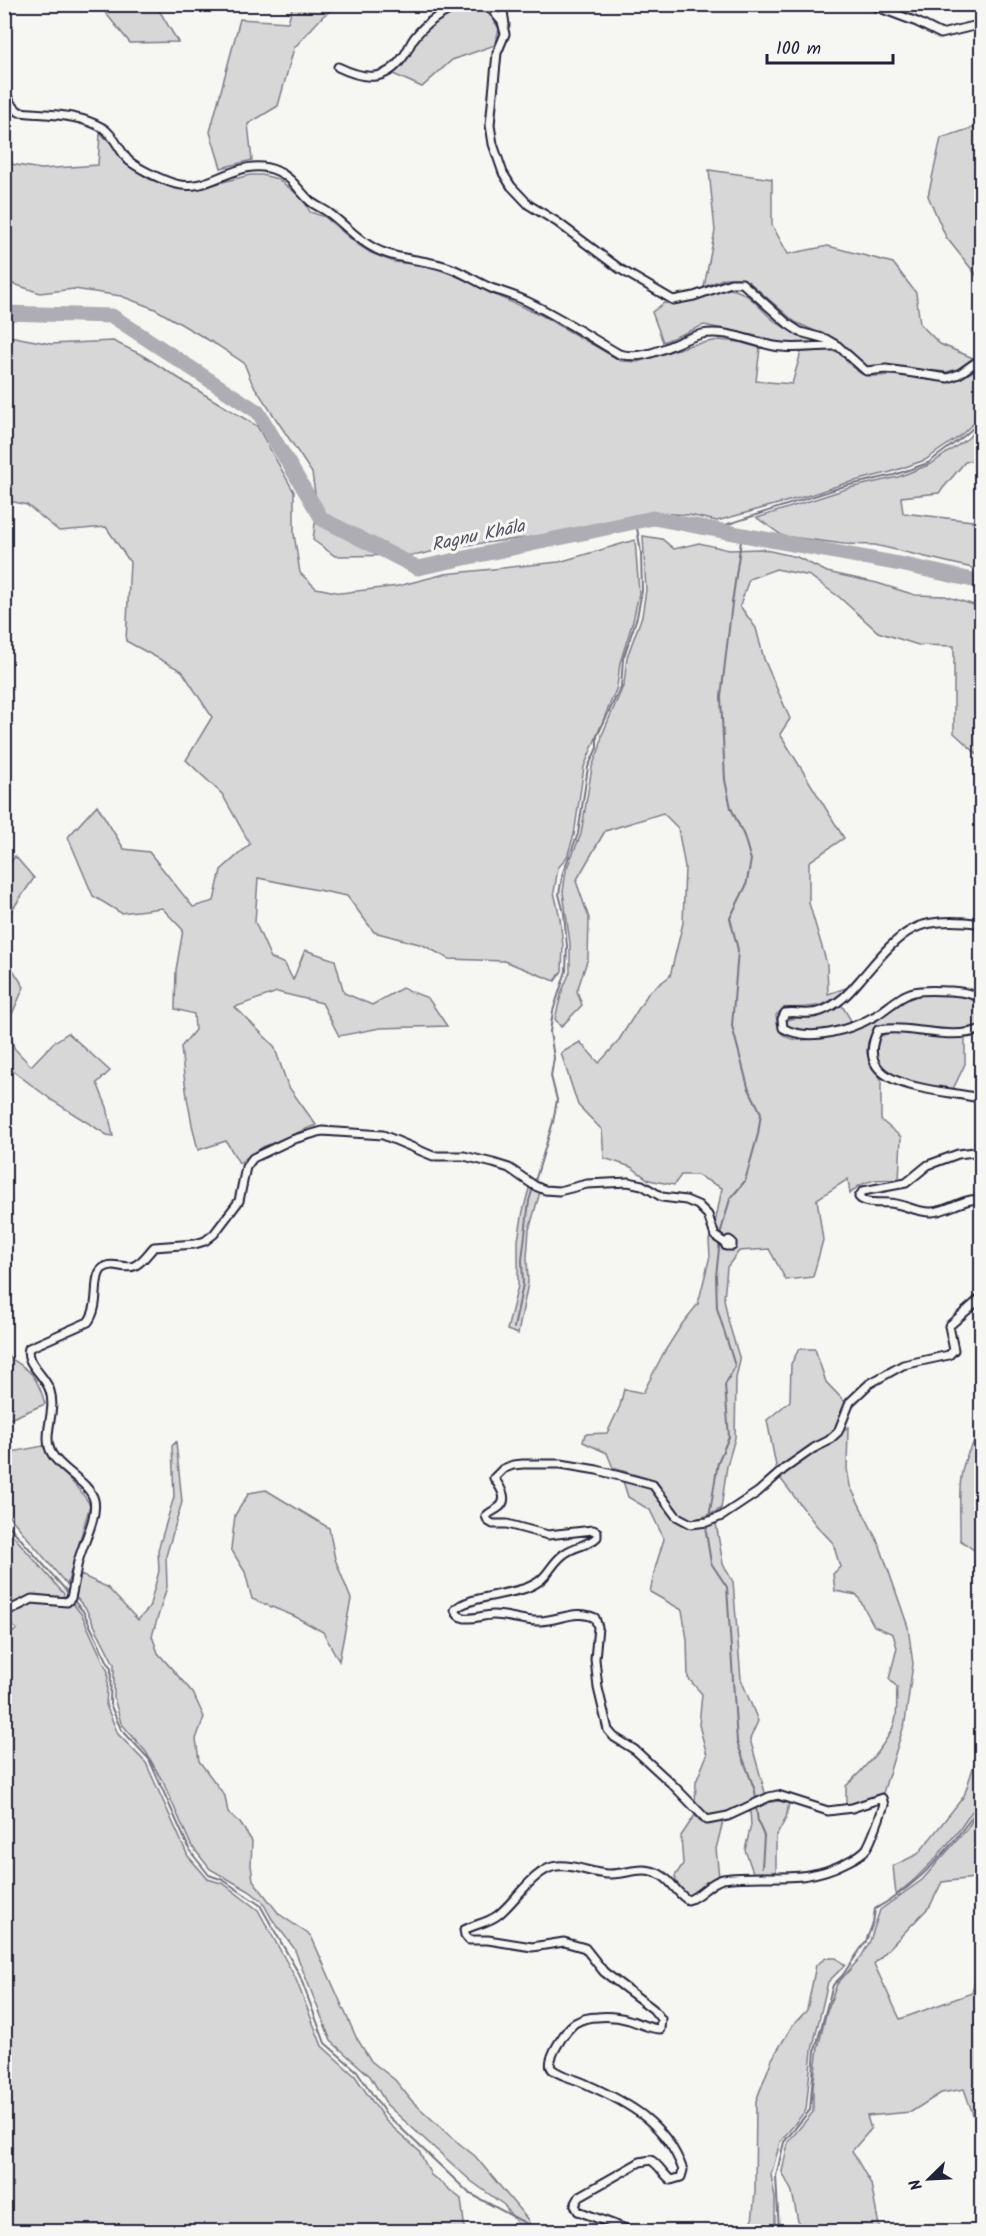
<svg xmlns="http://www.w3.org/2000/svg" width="986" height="2236" font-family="Kalam,sans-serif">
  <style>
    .green { fill: #d7d7d7; stroke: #7c7c89; stroke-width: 1.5 }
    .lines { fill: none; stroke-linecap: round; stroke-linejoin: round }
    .stream { stroke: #757583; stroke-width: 2 }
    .river { stroke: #adadb3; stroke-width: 15 }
    .street-casing { stroke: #22223b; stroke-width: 11 }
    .street { stroke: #f6f6f2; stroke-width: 7 }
    .labels { text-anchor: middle; stroke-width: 6; stroke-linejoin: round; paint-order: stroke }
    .water-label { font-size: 18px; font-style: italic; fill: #535365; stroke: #f6f6f2 }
  </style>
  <rect width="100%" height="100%" fill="#f6f6f2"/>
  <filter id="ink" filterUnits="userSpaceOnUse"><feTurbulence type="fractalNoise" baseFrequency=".0167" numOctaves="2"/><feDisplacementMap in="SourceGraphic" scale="12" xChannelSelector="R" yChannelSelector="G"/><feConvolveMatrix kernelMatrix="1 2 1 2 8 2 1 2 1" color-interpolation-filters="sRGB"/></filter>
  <g filter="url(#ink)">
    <path class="green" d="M99 5H156L178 42 130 43Z
      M293 5H339L323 16 294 48 278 106 248 124 252 160 221 168 210 132 240 19 288 22Z
      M479 5 492 17 499 29 495 45 452 60 422 87 393 74C404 63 410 48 421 36 436 20 458 9 479 5Z
      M981 125H982L981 281 946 237 928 196 941 138Z
      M100 134 112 143 119 156 130 166 149 179 176 188 189 190 203 187 250 175H262L278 179 303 199 310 212 325 217 357 244 371 253 394 262 430 266 472 282 488 292 541 315 621 361 637 362 691 345 719 340 739 342 760 348 756 381 792 384 801 352 837 350C844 357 852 368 860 373 871 379 886 374 897 375 931 379 952 391 981 365V416L960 436 925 460 891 472 843 484 810 495 717 521 689 515 658 513 635 515 592 526 526 538 451 547 418 555 335 556 313 540 317 507 312 473 252 383 244 363 217 345 155 309 121 296 74 289 40 293 11 283 5 284 4 163 41 169 98 165Z
      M709 170 772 179V225L788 254 828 246 893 263 916 293 920 324 940 344 973 358 958 369 946 372 888 366 867 367 837 341 795 322 749 282 739 278H725L704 287 715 231Z
      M726 288C753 292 757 308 776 322 791 333 808 338 825 342L787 345 756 336 704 325 663 342 652 312 664 303C687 305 706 297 726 288Z
      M4 335 51 344 113 341 142 355 202 393 257 426 294 492V534L300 573 316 588 341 593 398 586 445 574 559 562 635 540 639 593 633 621 620 663 617 687 584 767 574 835 567 857 558 868 554 892 560 918 563 946 562 971 555 981 504 961 449 959 423 945 374 932 347 896 258 878 255 922 271 958 285 964 293 980 305 950 335 960 344 993 372 1005 402 988 428 998 447 1026 380 1028 339 1036 322 1003 277 992 235 1007 274 1046 288 1086 316 1125 263 1147 239 1163 226 1141 198 1150C189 1116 184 1082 181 1047L195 1030 194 1014 175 1009 176 970 183 930 162 908 121 913 93 896 68 837 97 805 124 849 149 852 193 907 214 901 221 870 250 844 222 794 186 760 212 717 182 671 126 641 130 562 106 527 59 531 27 505 5 500Z
      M981 424V459L965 462 939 493 901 497 903 513 981 522V570L875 545 844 544 783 536 757 518 849 488 898 477 931 464 968 438Z
      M643 536 662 539 674 549 699 543 729 550 761 549 797 557 827 572 877 583 915 595 945 596 981 607V821L977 786 979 756 954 733V646L918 645 878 632 839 597 810 576 776 569 749 579 740 606 756 628 764 659 790 719 780 734 844 838 809 862V903L827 964 828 994 849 987C823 1009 816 1007 784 1008L776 1015C777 1021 777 1028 781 1033 799 1052 859 1027 879 1017 891 1011 902 999 915 995 932 990 952 998 970 996L981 1003 982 1024C958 1039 918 1024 891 1026 885 1026 879 1028 873 1030L868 1042 867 1053 870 1062 881 1079V1120L901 1137 899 1180C880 1179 863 1178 850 1194L848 1179 817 1199 823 1240 813 1277 786 1280 769 1249 739 1251 727 1267 724 1299 729 1324 740 1360 736 1378 735 1438 727 1466 721 1509C679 1532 677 1514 656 1481L613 1468 607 1453 583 1442 585 1434 607 1433 620 1406 624 1389 643 1393 663 1354 682 1324 698 1304 710 1256 709 1240 716 1219 722 1188 697 1175H681L674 1185 649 1180 631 1167 604 1158 602 1130 578 1105 561 1053 580 1042 599 1063 617 1043 649 992 670 976 683 923 685 867 678 828 663 813 605 831 576 881 589 918 588 958 577 991 582 1005 561 1027 555 1019 562 991 570 972V943L563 892 566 870 581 834 592 767 600 747 602 735 624 684 627 657 642 616 646 590Z
      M15 856 34 878 5 920V871Z
      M8 962 24 987 8 1023 14 1048 31 1066 53 1043 68 1033 110 1071 97 1083 107 1107 113 1136 107 1135 53 1101 5 1065 4 967Z
      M841 1004 852 1022C836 1028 800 1038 787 1025V1020C794 1017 798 1019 805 1018 819 1017 830 1012 841 1004Z
      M891 1032 965 1037V1064L953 1089C924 1087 861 1080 879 1037Z
      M530 1185 540 1192 529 1230 527 1257 528 1283 518 1334 507 1330 518 1286V1240L523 1211Z
      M799 1349H815L826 1382 846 1403 833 1433 823 1441 809 1446 777 1471 767 1420 790 1401 791 1364Z
      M4 1354C30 1370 37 1374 45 1404L5 1421Z
      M4 1425 12 1452 43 1446C54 1470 78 1482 90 1505L67 1585 5 1511Z
      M848 1427 847 1469 850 1486 880 1546 908 1627 913 1664 905 1722 883 1793 859 1803 846 1805V1786C862 1771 889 1742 895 1721 898 1711 896 1697 897 1687L889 1679 897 1648 893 1634 874 1626 857 1595 835 1591 833 1574 840 1567 833 1543 816 1525 780 1478 818 1449 832 1442Z
      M975 1441 981 1443V1555L960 1540C961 1507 954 1468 975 1441Z
      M176 1442 182 1502 166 1556 167 1587 152 1636 158 1653 193 1693 204 1717 196 1739 199 1761 225 1796 228 1813 240 1823 252 1841 251 1865 253 1880 279 1914 311 1936 356 2037 371 2061 395 2080 412 2101 451 2137 475 2156 528 2220 532 2231H489L494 2228 519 2226 504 2205 471 2181 387 2105 370 2076 331 2041 294 1948 272 1919 262 1901 249 1891 210 1869 191 1845 163 1782 146 1752 121 1723 114 1698V1664L86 1609 75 1596 81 1575 107 1587 138 1620 149 1608 159 1571 158 1550 174 1497 172 1446Z
      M623 1481C632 1482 643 1483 651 1487 659 1491 659 1500 664 1507 675 1523 699 1526 716 1523L723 1564 733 1582 741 1679 758 1721 750 1739 766 1796 728 1813 708 1817 695 1805 696 1782 707 1755 699 1725 702 1694 688 1678 687 1639 682 1610 650 1592 656 1565 664 1539 650 1510 628 1497Z
      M266 1490 329 1528 335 1559 351 1599 339 1661 323 1632 294 1616 252 1599 245 1572 231 1549 235 1515 249 1493Z
      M4 1525 64 1594 63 1597C52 1600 43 1595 32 1596 23 1597 15 1606 5 1608Z
      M71 1601 82 1615 108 1672 106 1705 118 1734 146 1763 188 1856 208 1879 224 1884 258 1910 295 1977 322 2046 355 2076 385 2120 419 2151 431 2175 461 2199 465 2231 5 2232 4 1639 17 1629 5 1621C12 1614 22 1604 33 1603 46 1601 60 1611 71 1601Z
      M981 1743V1798L960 1829 935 1859 915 1879 896 1895 893 1866 918 1854 964 1796Z
      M778 1801 789 1803 786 1818 776 1837V1876L754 1875 745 1850 751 1825 750 1810 765 1803Z
      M981 1807V1877L942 1882 930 1906 874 1964 900 2019 972 1993 981 1951V2137L964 2089 941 2093 911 2112 867 2116 871 2129 852 2151 871 2184 880 2231H800L792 2192 782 2172 788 2142 813 2112V2086L818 2048 826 2014 837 1984 861 1957 870 1941 880 1910 922 1880 966 1830Z
      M695 1815 702 1823 711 1824 723 1821 716 1849 719 1877 691 1897C680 1895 677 1886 675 1876L683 1864 681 1836Z
      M826 1958H836L845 1965 828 1982 812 2050 806 2110 780 2142 771 2175 775 2198V2231H751L755 2193 756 2101 772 2059 792 2026 807 2010 816 1965Z"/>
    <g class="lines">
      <path class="stream" d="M713 529 845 486 894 475 928 463 964 436 982 420
        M514 1328 523 1284 522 1260 529 1201 553 1122 557 1100 551 1076 554 1058 550 1032 553 1011 566 971 567 946 564 913 559 894 563 872 578 834 588 767 597 748V736L621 687 623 659 637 617 642 591 641 553 636 521
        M709 1518 718 1462 729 1437 725 1385 735 1366 717 1308 716 1276 721 1231 730 1199 745 1181 758 1134 761 1113 748 1087 732 1026 738 950 730 918 746 886 751 860 744 836 731 808 725 780 721 697 732 603 742 534
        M4 1520 70 1595
        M708 1523 706 1532 711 1563 727 1587 737 1742 755 1791 756 1800
        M73 1600 83 1611 111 1669 110 1704 121 1729 149 1759 190 1851 209 1875 223 1880 260 1905 299 1974 325 2043 357 2071 385 2113 469 2193 527 2224
        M756 1806 758 1822 764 1836 762 1867
        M779 2232 776 2176 784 2142 810 2110 815 2050 833 1985 842 1976 866 1941 873 1923 875 1909C921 1884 953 1845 982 1803"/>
      <path class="river" d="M4 313 112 316 258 412 322 519 418 568 653 518 905 565 982 582"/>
      <g class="street-casing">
        <path id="street" d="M484 4 492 10 502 22 505 34 497 53 490 125 493 144 503 173 511 186 529 205 557 222 620 269 673 300 694 296 731 283H742L788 324 800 332 826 339 838 346 866 371 886 369 948 378 959 374 982 358
          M502 4 505 25
          M869 4 917 22 941 34 982 24
          M338 67C363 79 385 83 403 57 408 51 410 43 415 37 427 21 443 13 460 4
          M4 89 11 104 19 112C47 115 77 113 103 128 115 136 119 150 128 160 137 168 164 181 176 184 211 194 239 154 277 171 292 177 299 191 310 201 315 206 323 208 329 213 344 224 356 238 372 247 396 261 424 258 450 268 464 273 477 282 491 288 502 292 513 295 524 300 557 315 588 336 619 354 650 362 673 341 702 334 725 329 752 342 774 346 795 350 817 345 838 346
          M982 924C961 921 932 919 913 929 893 939 875 963 860 980 849 993 838 1005 821 1011 808 1016 798 1011 785 1013L782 1019 783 1028C809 1043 850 1030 875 1016 887 1009 900 995 914 992 926 989 939 991 951 991 962 992 972 993 982 999
          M982 1029C948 1042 912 1024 878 1030 848 1092 945 1088 982 1099
          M982 1151 958 1154 928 1165 906 1183 863 1191 859 1197C865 1205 880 1202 890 1203 904 1204 918 1213 932 1212 950 1211 963 1197 982 1200
          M4 1610 14 1608 32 1599 67 1602 71 1598C74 1586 75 1574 78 1562 82 1545 98 1517 94 1500 90 1483 61 1470 52 1454 41 1436 57 1412 50 1391 46 1376 24 1363 29 1348L88 1322C101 1305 92 1278 102 1269 112 1260 123 1270 134 1266 143 1262 148 1253 154 1247L195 1244 205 1241 214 1234 239 1201 246 1167 253 1158 291 1140 322 1131 383 1135 433 1156H464L493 1163 509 1168 535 1186 545 1190 559 1191 587 1184 628 1182 642 1185 662 1197 686 1200 698 1205 708 1215 715 1236 725 1243 726 1246H732V1242L729 1240 725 1243
          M634 2232 578 2211 575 2205 580 2196 640 2162 651 2160C660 2166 663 2174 671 2180L681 2177 683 2170C666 2123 629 2103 586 2084 576 2079 560 2076 552 2069 544 2061 567 2028 575 2023 582 2019 590 2017 597 2017 608 2016 619 2017 629 2020 640 2023 649 2029 660 2029L661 2019 653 2009 604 1972 585 1948 564 1942 532 1947 488 1940H469L465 1935 464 1930C475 1924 488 1923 498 1915 515 1902 535 1868 557 1866 574 1864 590 1873 607 1874 627 1875 642 1864 661 1875 672 1881 677 1894 688 1900 701 1896 709 1882 723 1879 767 1873 803 1885 845 1863 853 1859 862 1855 867 1848 874 1835 879 1819 884 1805L882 1798 852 1808 828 1811 778 1795 769 1797 728 1816 707 1820 673 1785 635 1750 614 1737 608 1730 598 1688 595 1659 598 1627 595 1618C577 1609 560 1620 540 1621 525 1622 509 1615 493 1615 484 1615 474 1619 465 1618 459 1617 457 1615 455 1610 463 1598 510 1594 526 1588 550 1579 548 1566 564 1554 574 1546 588 1546 597 1537V1532L593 1530 548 1535 507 1524H493L488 1521 486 1516C490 1512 493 1511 498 1508 510 1500 500 1487 494 1478L503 1469 513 1465 523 1464H561L597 1470 653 1485 676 1516 691 1524 707 1522 722 1516 758 1492 784 1469 814 1448 828 1441 838 1432 850 1402 869 1384 903 1365 949 1355 954 1350 949 1326 982 1297"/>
      </g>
      <use href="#street" class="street"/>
    </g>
  </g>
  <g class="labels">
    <g class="water-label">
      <text transform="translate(478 535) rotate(-12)" y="6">Ragnu Khāla</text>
    </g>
  </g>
  <rect width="986" height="2236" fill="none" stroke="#f6f6f2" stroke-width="24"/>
  <rect x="12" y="12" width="962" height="2212" fill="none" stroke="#22223b" stroke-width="2" filter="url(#ink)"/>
  <g transform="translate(929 2179) rotate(246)" stroke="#f6f6f2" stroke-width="4.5" paint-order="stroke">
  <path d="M0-4.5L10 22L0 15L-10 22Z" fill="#22223b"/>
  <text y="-9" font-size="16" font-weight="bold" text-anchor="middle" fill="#22223b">N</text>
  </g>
  <path d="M767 54v9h126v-9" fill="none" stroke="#22223b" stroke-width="3"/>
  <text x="776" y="54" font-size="18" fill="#22223b" stroke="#f6f6f2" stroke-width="4.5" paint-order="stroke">100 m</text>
</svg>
